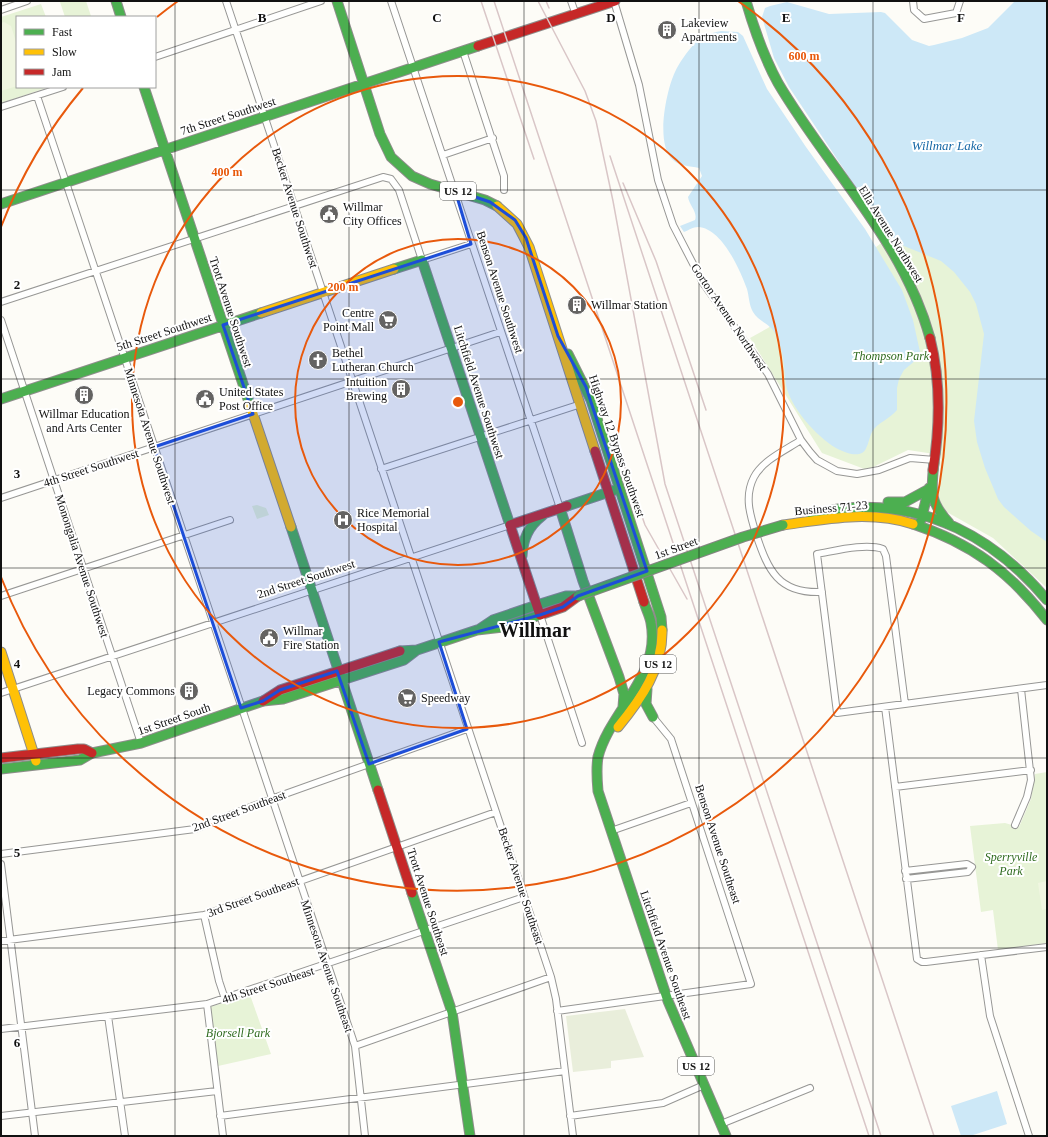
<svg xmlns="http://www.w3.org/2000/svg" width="1048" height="1137" font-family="'Times New Roman',serif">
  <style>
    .green { fill: #e7f3d7 }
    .cemetery { fill: #e9eedb }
    .pitch { fill: #f0f6e1 }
    .water { fill: #cde8f7 }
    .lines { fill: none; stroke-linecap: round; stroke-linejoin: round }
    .street-casing { stroke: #979795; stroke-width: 8 }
    .fast-casing { stroke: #8e8d8b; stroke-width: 11 }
    .slow-casing { stroke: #8e8d8b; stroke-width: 11 }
    .jam-casing { stroke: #8e8d8b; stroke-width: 11 }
    .street { stroke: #fffffe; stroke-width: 6 }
    .fast { stroke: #4caf50; stroke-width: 9 }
    .slow { stroke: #ffc107; stroke-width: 9 }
    .jam { stroke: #c62828; stroke-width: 9 }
    .rail { stroke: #d9c6c7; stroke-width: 1.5 }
    .fast-bridge-casing { stroke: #858482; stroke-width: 11; stroke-linecap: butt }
    .fast-bridge { stroke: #4caf50; stroke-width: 9 }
    .marked { fill: #1d4ed8; fill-opacity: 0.2; stroke: #1d4ed8; stroke-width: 3; stroke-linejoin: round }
    .grid { fill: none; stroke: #111; stroke-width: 1; stroke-opacity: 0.55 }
    .ring { fill: none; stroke: #e8590c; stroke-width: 2 }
    .labels { text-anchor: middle; stroke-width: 4; stroke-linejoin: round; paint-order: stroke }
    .shield { fill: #fff; stroke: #585858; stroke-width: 1 }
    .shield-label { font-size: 11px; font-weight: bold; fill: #111 }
    .poi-label { font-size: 12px; fill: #111; stroke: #fff; text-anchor: start }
    .street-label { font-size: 12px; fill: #111; stroke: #fff }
    .park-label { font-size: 12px; font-style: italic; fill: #2f6b1f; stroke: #fff }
    .water-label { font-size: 13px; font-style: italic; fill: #1768a6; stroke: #fff }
    .town-label { font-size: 20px; font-weight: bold; fill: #111; stroke: #fff }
    .grid-label { font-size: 13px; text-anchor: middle; font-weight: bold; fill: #111; stroke: #fff; stroke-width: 4; stroke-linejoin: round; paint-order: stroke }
    .centre { fill: #e8590c; stroke: #fff; stroke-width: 2 }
    .ring-label { font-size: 12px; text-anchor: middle; font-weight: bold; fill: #e8590c; stroke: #fff; stroke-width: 4; stroke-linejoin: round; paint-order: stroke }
  </style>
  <rect width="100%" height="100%" fill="#fdfcf7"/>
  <path class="green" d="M63 1H86L91 16 65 17 60 2Z
    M41 4 46 17H17V87H49L1 103V17Z
    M888 238 954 264 979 300 1047 530V588L993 538 945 511 938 497 941 455 908 450 867 470 822 453 750 338 768 328Z
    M257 505 266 508 269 515 257 519 252 506Z
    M1047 772V943L998 950 993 910 981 912 970 826 1005 823 1019 827 1031 799 1035 774Z
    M250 995 271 1054 218 1066 210 1007Z"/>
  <path class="cemetery" d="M625 1009 644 1057 611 1061V1068L573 1072 566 1016Z"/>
  <path class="pitch" d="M4 22 11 26 17 45V86L1 91V23Z
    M1047 881V909L1042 910 1038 883Z"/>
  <path class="water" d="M1015 1H1047V542L1031 531 1004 507 998 499 985 468 977 442 974 421 984 334 976 304 970 292 954 272 941 261 904 246 885 231 789 87 774 58 762 17 765 8 770 6 787 2 829 14 881 12 885 13 912 40 929 46 934 45 962 38 988 28Z
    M721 31 738 32 743 36 767 89 806 147 865 229 902 290 913 320 920 352 916 360 904 370 899 379 897 388V410C890 419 878 422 872 432 869 437 868 450 862 453 854 457 842 451 836 448 817 437 790 407 786 385 784 368 784 351 776 335 771 324 759 322 753 312 749 305 749 296 747 289 740 270 722 228 698 227 693 227 689 230 684 232L680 226 695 220C698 212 689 205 688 197L702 176 699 168C690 166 679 166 673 160 655 145 666 91 675 72 679 63 687 52 694 44 701 36 711 33 721 31Z
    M997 1091 1007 1124 970 1136H961L951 1106Z"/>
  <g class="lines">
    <g class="street-casing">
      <path id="street" d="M226 1 551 977 556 999 573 1136
        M391 1 560 508
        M571 1 576 15
        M614 1 639 85 658 180 673 225 703 283 768 374 801 440 810 452 817 460 837 471 857 474 879 470 910 458 935 460
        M913 1 914 10 924 19 956 13 960 1
        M1 10 27 1
        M463 51 504 176V190
        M155 57 321 1
        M37 96 355 1046 365 1136
        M1 107 63 87
        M443 155 493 138
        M1 302 383 177 391 179 399 190 422 260 471 244
        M1 320 141 743
        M801 440C786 450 763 460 754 477 744 496 750 515 756 534 768 570 778 594 822 592
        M381 469 581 404
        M1 498 500 332
        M1 596 230 520
        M540 615 582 743
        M1 693 510 525
        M905 704 886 556 883 549C865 543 835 551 817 554L837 713 1047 685
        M885 707 917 959 922 962H926L1047 947
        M895 787 1031 770
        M1015 825 1027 797 1031 780 1021 689
        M611 831 691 803
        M1 854 195 829 271 799 467 729
        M1 864 35 1136
        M905 871 967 864 972 867 968 872 906 879
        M204 915 219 981 225 999
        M1 941 204 915 496 812
        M981 955 990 1016 1029 1136
        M207 1004 223 1136
        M557 1011 751 984 671 739 653 717
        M108 1016 125 1136
        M1 1029 207 1004 524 897
        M355 1046 551 977
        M1 1116 217 1091
        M220 1116 565 1071
        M570 1116 663 1103 704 1085
        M721 1124 810 1088"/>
    </g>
    <g class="fast-casing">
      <path id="fast" d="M116 1 121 17
        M337 1 380 134 391 157 412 176 430 184 485 200 497 206
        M746 1C754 29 764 57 778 83 828 168 903 240 930 338
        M144 87 250 405
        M1 204 478 46
        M394 269 422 260 510 525
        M568 354 591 400 661 617 662 630
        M1 399 261 313
        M934 463C931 491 929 501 949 523
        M888 502H905L929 489
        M567 506 615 490
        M560 508 583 581 619 677
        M812 515C823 513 834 509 845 508 927 501 995 538 1047 600
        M921 520 929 488
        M913 524C971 543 1010 572 1047 620
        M291 527 378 790
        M522 556C523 539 528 527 542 516
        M644 602C646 609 650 616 651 623 661 676 610 711 598 757 596 769 597 780 598 791L668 1001 726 1136
        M537 605 566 596H578
        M478 630 493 620 537 605
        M400 651 417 650 477 630 503 627 540 615
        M619 677 624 694 623 707
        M647 689 646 704 653 717
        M1 769 80 760 92 753 141 743 263 701 283 699 404 660 417 650
        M412 893 452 1012 470 1136"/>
    </g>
    <g class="slow-casing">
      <path id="slow" d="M497 206 517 224 529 247 595 451
        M261 313 394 269
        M250 405 291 527
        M783 525C826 519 870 510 913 524
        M1 652 36 761
        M618 727C641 699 663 668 662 630"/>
    </g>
    <g class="jam-casing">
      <path id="jam" d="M478 46 615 1
        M930 338C941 381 940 426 933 470
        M595 451 644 602
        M567 506 510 525 540 615 563 607 578 596
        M263 701 280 690 400 651
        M1 758 78 749H84L92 753
        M378 790 412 893"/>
    </g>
    <use href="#street" class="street"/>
    <use href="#fast" class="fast"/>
    <use href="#slow" class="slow"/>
    <use href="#jam" class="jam"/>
    <path class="rail" d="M481 1 534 159
      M494 1 869 1136
      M538 1 585 91 596 121 613 201 665 484 881 1136
      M546 1 549 8
      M610 156 934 1136
      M623 183 656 261 706 410
      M618 447 645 525 687 599"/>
    <g class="fast-bridge-casing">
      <path id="fast-bridge" d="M578 596 743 537 783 525"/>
    </g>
    <use href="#fast-bridge" class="fast-bridge"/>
  </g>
  <path class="marked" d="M455 190 490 202 515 220 526 238 558 336 586 387 647 571 578 596 563 607 540 615 439 642 467 729 369 764 337 671 280 690 263 701 241 708 154 447 253 414 223 325 471 244Z"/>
  <path class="grid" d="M175 1V1136M349 1V1136M524 1V1136M699 1V1136M873 1V1136M1 190H1047M1 379H1047M1 568H1047M1 758H1047M1 948H1047"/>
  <g class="ring">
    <circle cx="458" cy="402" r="163"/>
    <circle cx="458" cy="402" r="326"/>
    <path d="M1 227A489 489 0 0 1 83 88M157 17A489 489 0 0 1 178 1M738 1A489 489 0 1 1 1 577"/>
  </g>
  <defs>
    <g id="building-disc" transform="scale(1)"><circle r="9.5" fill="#646362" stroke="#fff"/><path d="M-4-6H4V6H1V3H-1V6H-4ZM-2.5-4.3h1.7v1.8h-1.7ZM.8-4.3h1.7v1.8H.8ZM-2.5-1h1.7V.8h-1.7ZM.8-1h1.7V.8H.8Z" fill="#fff"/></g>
    <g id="civic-disc" transform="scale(1)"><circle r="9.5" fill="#646362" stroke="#fff"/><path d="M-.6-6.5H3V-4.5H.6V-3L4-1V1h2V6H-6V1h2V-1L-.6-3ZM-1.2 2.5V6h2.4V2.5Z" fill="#fff"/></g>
    <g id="supermarket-disc" transform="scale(1)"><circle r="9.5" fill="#646362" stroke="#fff"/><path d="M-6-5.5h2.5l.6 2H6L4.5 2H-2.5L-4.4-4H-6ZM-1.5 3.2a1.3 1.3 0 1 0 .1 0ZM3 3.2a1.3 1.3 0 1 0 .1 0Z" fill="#fff"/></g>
    <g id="church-disc" transform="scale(1)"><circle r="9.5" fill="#646362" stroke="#fff"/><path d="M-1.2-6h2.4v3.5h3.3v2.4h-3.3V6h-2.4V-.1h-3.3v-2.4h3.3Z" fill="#fff"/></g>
    <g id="hospital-disc" transform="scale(1)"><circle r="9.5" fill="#646362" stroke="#fff"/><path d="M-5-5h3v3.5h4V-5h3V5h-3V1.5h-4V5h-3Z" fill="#fff"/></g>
  </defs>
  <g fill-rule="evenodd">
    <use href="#building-disc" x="667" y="30"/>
    <use href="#civic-disc" x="329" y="214"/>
    <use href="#building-disc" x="577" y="305"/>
    <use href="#supermarket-disc" x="388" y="320"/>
    <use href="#church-disc" x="318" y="360"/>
    <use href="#building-disc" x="401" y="389"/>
    <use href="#building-disc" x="84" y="395"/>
    <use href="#civic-disc" x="205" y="399"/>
    <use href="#hospital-disc" x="343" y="520"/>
    <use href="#civic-disc" x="269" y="638"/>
    <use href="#building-disc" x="189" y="691"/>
    <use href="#supermarket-disc" x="407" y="698"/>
  </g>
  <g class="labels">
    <g class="shield">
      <rect x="440" y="182" width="36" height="18" rx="3"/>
      <rect x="640" y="655" width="36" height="18" rx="3"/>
      <rect x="678" y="1057" width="36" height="18" rx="3"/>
    </g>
    <g class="shield-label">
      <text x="458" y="195">US 12</text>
      <text x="658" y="668">US 12</text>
      <text x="696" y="1070">US 12</text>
    </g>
    <g class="poi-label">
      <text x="681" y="27">Lakeview<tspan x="681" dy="14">Apartments</tspan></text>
      <text x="343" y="211">Willmar<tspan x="343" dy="14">City Offices</tspan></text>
      <text x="591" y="309">Willmar Station</text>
      <text x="374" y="317" text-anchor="end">Centre<tspan x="374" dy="14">Point Mall</tspan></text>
      <text x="332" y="357">Bethel<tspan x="332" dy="14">Lutheran Church</tspan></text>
      <text x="387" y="386" text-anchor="end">Intuition<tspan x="387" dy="14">Brewing</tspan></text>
      <text x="219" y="396">United States<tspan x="219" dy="14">Post Office</tspan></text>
      <text x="84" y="418" text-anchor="middle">Willmar Education<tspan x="84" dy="14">and Arts Center</tspan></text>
      <text x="357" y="517">Rice Memorial<tspan x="357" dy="14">Hospital</tspan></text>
      <text x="283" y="635">Willmar<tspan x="283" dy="14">Fire Station</tspan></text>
      <text x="175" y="695" text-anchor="end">Legacy Commons</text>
      <text x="421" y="702">Speedway</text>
    </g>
    <g class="street-label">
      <text transform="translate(228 116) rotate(-18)" y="4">7th Street Southwest</text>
      <text transform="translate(295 208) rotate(72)" y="4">Becker Avenue Southwest</text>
      <text transform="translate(891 234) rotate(58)" y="4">Ella Avenue Northwest</text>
      <text transform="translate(500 292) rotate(72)" y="4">Benson Avenue Southwest</text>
      <text transform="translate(231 312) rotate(72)" y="4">Trott Avenue Southwest</text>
      <text transform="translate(729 317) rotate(56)" y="4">Gorton Avenue Northwest</text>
      <text transform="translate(164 332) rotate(-18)" y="4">5th Street Southwest</text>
      <text transform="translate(479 392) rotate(72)" y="4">Litchfield Avenue Southwest</text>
      <text transform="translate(150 436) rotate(72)" y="4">Minnesota Avenue Southwest</text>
      <text transform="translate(617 446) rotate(71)" y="4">Highway 12 Bypass Southwest</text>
      <text transform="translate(91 468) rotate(-18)" y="4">4th Street Southwest</text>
      <text transform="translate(831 508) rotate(-5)" y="4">Business 71-23</text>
      <text transform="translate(676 548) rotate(-20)" y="4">1st Street</text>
      <text transform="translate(82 566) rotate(72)" y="4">Monongalia Avenue Southwest</text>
      <text transform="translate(306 579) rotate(-18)" y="4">2nd Street Southwest</text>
      <text transform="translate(174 719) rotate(-19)" y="4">1st Street South</text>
      <text transform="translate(239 811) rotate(-20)" y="4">2nd Street Southeast</text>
      <text transform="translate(718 844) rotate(72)" y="4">Benson Avenue Southeast</text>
      <text transform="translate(521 886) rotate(72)" y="4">Becker Avenue Southeast</text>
      <text transform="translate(253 897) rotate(-20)" y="4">3rd Street Southeast</text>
      <text transform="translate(428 902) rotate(72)" y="4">Trott Avenue Southeast</text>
      <text transform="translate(666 955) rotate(71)" y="4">Litchfield Avenue Southeast</text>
      <text transform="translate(327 966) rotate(71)" y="4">Minnesota Avenue Southeast</text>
      <text transform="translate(268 985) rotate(-18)" y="4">4th Street Southeast</text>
    </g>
    <g class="park-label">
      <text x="891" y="360">Thompson Park</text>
      <text x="1011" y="861">Sperryville<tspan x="1011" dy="14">Park</tspan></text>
      <text x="238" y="1037">Bjorsell Park</text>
    </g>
    <g class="water-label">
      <text x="947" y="150">Willmar Lake</text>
    </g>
    <g class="town-label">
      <text x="535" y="637">Willmar</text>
    </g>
  </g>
  <g class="grid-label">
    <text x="262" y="22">B</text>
    <text x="437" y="22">C</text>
    <text x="611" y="22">D</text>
    <text x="786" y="22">E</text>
    <text x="961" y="22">F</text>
    <text x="17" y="289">2</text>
    <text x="17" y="478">3</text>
    <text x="17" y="668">4</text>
    <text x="17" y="857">5</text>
    <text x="17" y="1047">6</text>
  </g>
  <circle cx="458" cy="402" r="6" class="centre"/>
  <g class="ring-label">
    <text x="804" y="60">600 m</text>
    <text x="227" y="176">400 m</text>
    <text x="343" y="291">200 m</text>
  </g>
  <rect width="1048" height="1137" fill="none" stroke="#111111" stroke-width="4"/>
  <rect x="16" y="16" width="140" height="72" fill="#ffffff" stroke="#a0a0a0"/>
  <rect x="24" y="29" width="20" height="6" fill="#4caf50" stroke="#a0a0a0"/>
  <text x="52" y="36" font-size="12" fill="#111111">Fast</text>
  <rect x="24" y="49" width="20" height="6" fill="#ffc107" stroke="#a0a0a0"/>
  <text x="52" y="56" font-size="12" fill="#111111">Slow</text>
  <rect x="24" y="69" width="20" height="6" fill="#c62828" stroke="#a0a0a0"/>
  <text x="52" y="76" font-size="12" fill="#111111">Jam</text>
</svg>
